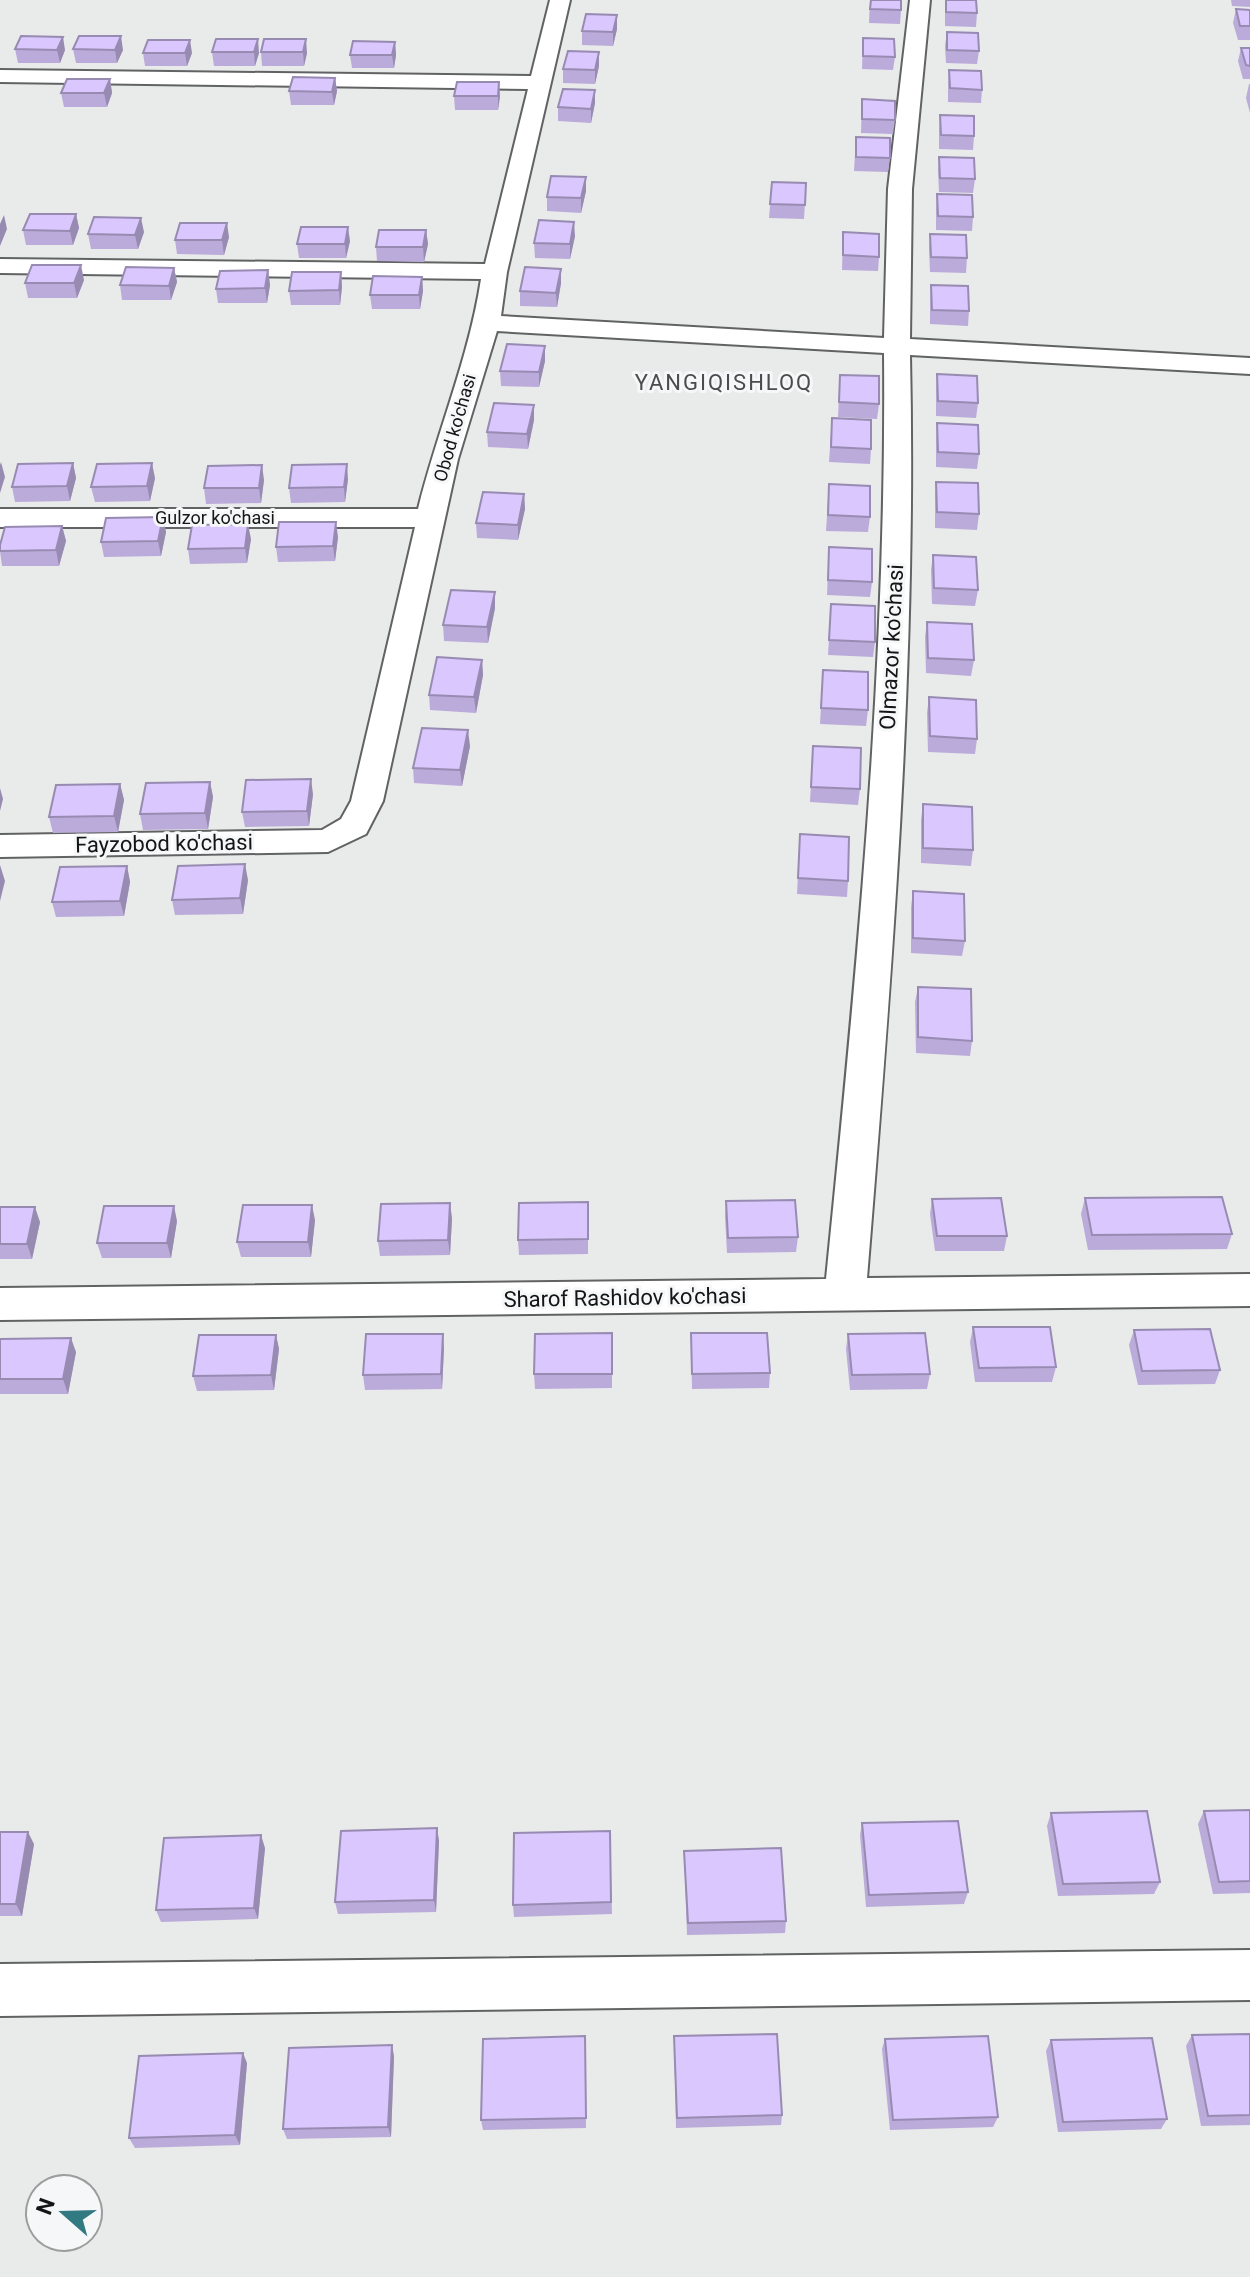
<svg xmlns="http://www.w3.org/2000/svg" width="1250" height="2277" font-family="Roboto,sans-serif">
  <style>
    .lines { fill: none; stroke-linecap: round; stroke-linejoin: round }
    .minor-casing { stroke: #616263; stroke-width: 4 }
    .minor { fill: #fff; fill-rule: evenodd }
    .wall { fill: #bbabda }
    .shaded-wall { fill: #988bb2 }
    .building { fill: #d9c7fe; stroke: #988bb2; stroke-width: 2 }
    .labels { text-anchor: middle; stroke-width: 6; stroke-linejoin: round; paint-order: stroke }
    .far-street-label { font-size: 18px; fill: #141515; stroke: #f6f7f8 }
    .far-quarter-label { font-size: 22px; letter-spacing: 2px; fill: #4b4c4d; stroke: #f6f7f8 }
    .street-label { font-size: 22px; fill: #141515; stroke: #f6f7f8 }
  </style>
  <rect width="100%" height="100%" fill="#e9eaea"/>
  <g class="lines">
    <g class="minor-casing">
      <path id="minor" d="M550 0H570L507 272 501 316 884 338 888 189 910 0H930L912 189 910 339 1250 358V374L910 355C917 663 892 971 867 1278L1250 1274V1306L0 1320V1288L826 1279C857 971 887 662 884 353L497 331 458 459 383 801 366 834 328 852 0 857V835L322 830 341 819 351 801 415 527H0V509H418C437 432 469 358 481 279L0 273V259L485 264 528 89 0 82V70L531 76Z
        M1250 1950V2000L0 2016V1964Z"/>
    </g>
    <use href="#minor" class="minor"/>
  </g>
  <path class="wall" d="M870 0 901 10 900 24 869 23Z
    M945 0H976L977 13 976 27 945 26Z
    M1231 0H1250V7L1232 6Z
    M1236 9 1250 10V40H1238L1233 23Z
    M617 29 613 46 582 45V31Z
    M947 32 979 51 977 64 946 63 945 46Z
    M863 38 895 57 893 70 862 69Z
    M395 42 396 55 394 68H352L350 55Z
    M1241 48H1250V79H1243L1238 61Z
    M15 49 65 50 60 63H18Z
    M73 49 123 50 117 63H76Z
    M212 52 259 53 255 66H214Z
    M261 52 307 53 304 66H262Z
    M599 52V66L595 84 563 83V69Z
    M143 53H192L187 66H145Z
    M949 70 982 90 981 103 948 102V84Z
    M335 78 337 91 334 105H291L289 91Z
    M110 79 112 93 107 107H64L61 93Z
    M1249 84H1250V113L1246 98Z
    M595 90V103L591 123 558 121V107Z
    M454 96H500L498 110H455Z
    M862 99 895 120 893 134 861 133Z
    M940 115 974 136 973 150 939 149V129Z
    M856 137 890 158 888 172 854 171Z
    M939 157 975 179 973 193 939 192 938 171Z
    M586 177V191L581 213 547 211V197Z
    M772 182 806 183 804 219 769 218Z
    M937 194 973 217 972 231 936 230V208Z
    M76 214 79 228 73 245H26L23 230Z
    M426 230 428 244 424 262 377 261 376 247Z
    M144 232 138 249H91L88 234Z
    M843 232 879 257 878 271 842 270Z
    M930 234 967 258 966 273 930 272 929 248Z
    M575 236 570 259 535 258 534 243Z
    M229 237 224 255 177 254 175 240Z
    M350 241 346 258H299L297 244Z
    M174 268 177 282 171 300H122L120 285Z
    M268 270 270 285 267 303H218L216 289Z
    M341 272 342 287 340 305H291L289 291Z
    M422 277 423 291 420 309H372L370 295Z
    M84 280 77 298H28L25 283Z
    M561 283 557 307 520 306V291Z
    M931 285 969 311 968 326 930 324V300Z
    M545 346V361L539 387 501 386 500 371Z
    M937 374 978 403 976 418 936 416V389Z
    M840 375 879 404 877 419 838 417Z
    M534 405V420L528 449 488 447 487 432Z
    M832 418 871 449 870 464 829 462Z
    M937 423 979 454 977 469 936 467V438Z
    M73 463 76 478 70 501 15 502 12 487Z
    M155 478 150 501 95 502 91 487Z
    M348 479 345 502 291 503 289 488Z
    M264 480 261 503 206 504 204 488Z
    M936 482 979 514 977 530 935 528V497Z
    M829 484 870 517 868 532 826 531Z
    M524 494 525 509 518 540 477 538 476 523Z
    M163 517 166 532 161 556 104 557 101 542Z
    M62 526 66 541 59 566H2L0 551Z
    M338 537 335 561 278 562 276 547Z
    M251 539 247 563 190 564 188 549Z
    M829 547 872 582 870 597 827 595Z
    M933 555 978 590 975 606 932 604 931 570Z
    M831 604 875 642 873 657 828 655Z
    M495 608 488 643 444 641 443 625Z
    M927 622 974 660 971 676 926 673 925 637Z
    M482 660 483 675 476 713 430 710 429 695Z
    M823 670 868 710 866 726 820 724Z
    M929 697 977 739 975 754 928 752 927 713Z
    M470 746 462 786 414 783 413 768Z
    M813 746 860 789 858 805 810 802Z
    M210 782 213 797 208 829 143 830 140 814Z
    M120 784 124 800 118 832 53 833 49 817Z
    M313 794 309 826 245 827 242 812Z
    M923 804 973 850 971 866 921 863V820Z
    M800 834 848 881 847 897 797 894Z
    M127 866 130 882 124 916 56 917 52 902Z
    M248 880 243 914 175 915 172 900Z
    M913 891 965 941 962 956 911 953V907Z
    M918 987 972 1041 970 1056 916 1053 915 1002Z
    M1085 1198 1232 1234 1227 1249 1088 1250 1081 1214Z
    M932 1199 1007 1236 1004 1251H935L930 1214Z
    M726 1201 798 1237 796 1252 727 1253 725 1216Z
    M588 1202V1254L519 1255 518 1240Z
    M0 1207 40 1222 32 1259H0Z
    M452 1218 450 1255 380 1256 378 1241Z
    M315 1220 311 1257H241L237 1242Z
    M177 1221 171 1258H102L97 1243Z
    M973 1327 1056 1367 1052 1382H975L970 1342Z
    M1134 1330 1220 1370 1215 1384 1138 1385 1129 1345Z
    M612 1333V1388L535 1389 534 1374Z
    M691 1333 770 1373 769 1388 692 1389Z
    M848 1334 930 1374 927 1389 850 1390 846 1349Z
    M276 1335 279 1349 274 1390 197 1391 193 1376Z
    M0 1339 76 1352 68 1394H0Z
    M444 1348 442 1389 365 1390 363 1375Z
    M1250 1810V1893L1213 1894 1198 1824 1204 1811Z
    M1051 1813 1160 1882 1154 1894 1058 1896 1047 1826Z
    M862 1823 968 1892 964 1904 866 1907 860 1835Z
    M437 1828 439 1841 436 1912 338 1914 335 1902Z
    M610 1831 612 1914 514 1917 513 1905Z
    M0 1832 34 1844 22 1916H0Z
    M265 1848 258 1919 161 1922 156 1910Z
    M684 1851 786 1921 785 1933 687 1935Z
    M1250 2034V2125L1201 2126 1186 2046 1192 2035Z
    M585 2036 586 2128 483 2130 481 2120Z
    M674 2036 782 2115 781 2125 676 2128Z
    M885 2039 998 2117 993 2127 890 2130 882 2049Z
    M1051 2040 1167 2119 1161 2129 1058 2132 1046 2051Z
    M394 2056 391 2137 287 2139 283 2129Z
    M247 2063 240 2145 135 2148 129 2138Z"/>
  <path class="shaded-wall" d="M617 15V29L613 46V32Z
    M121 36 123 50 117 63 115 50Z
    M63 37 65 50 60 63 57 50Z
    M258 39 259 53 255 66 254 52Z
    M306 39 307 53 304 66 303 52Z
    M190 40 192 53 187 66 185 53Z
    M395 42 396 55 394 68 392 55Z
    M599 52V66L595 84V70Z
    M335 78 337 91 334 105 332 92Z
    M110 79 112 93 107 107 104 93Z
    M499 82 500 96 498 110V96Z
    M595 90V103L591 123V109Z
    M586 177V191L581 213V198Z
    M76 214 79 228 73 245 70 231Z
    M4 215 7 229 0 246V224Z
    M141 218 144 232 138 249 135 235Z
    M574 222 575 236 570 259V244Z
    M227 223 229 237 224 255 222 240Z
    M348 227 350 241 346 258 345 244Z
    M426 230 428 244 424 262 423 247Z
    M81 265 84 280 77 298 74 283Z
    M174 268 177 282 171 300 169 286Z
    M561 269V283L557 307 556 293Z
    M268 270 270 285 267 303 265 288Z
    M341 272 342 287 340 305 339 290Z
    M422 277 423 291 420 309 419 295Z
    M545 346V361L539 387V372Z
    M534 405V420L528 449 527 434Z
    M1 462 5 477 0 493V465Z
    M73 463 76 478 70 501 67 486Z
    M152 463 155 478 150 501 147 486Z
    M347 464 348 479 345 502 344 487Z
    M262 465 264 480 261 503 259 488Z
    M524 494 525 509 518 540V525Z
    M163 517 166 532 161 556 158 541Z
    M336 522 338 537 335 561 333 546Z
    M248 524 251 539 247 563 245 548Z
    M62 526 66 541 59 566 56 550Z
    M495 592V608L488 643 487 627Z
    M482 660 483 675 476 713 474 697Z
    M468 730 470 746 462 786 460 770Z
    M311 779 313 794 309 826 307 811Z
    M210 782 213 797 208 829 205 813Z
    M120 784 124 800 118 832 114 816Z
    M0 788 3 799 0 811Z
    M245 864 248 880 243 914 240 898Z
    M0 865 5 881 0 901Z
    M127 866 130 882 124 916 120 901Z
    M450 1203 452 1218 450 1255 448 1240Z
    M312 1205 315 1220 311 1257 308 1242Z
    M174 1206 177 1221 171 1258 167 1243Z
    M35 1207 40 1222 32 1259 27 1244Z
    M443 1334 444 1348 442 1389 441 1374Z
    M276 1335 279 1349 274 1390 271 1375Z
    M71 1338 76 1352 68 1394 63 1379Z
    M437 1828 439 1841 436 1912 434 1900Z
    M28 1832 34 1844 22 1916 16 1904Z
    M261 1835 265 1848 258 1919 254 1908Z
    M392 2045 394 2056 391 2137 388 2127Z
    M243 2053 247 2063 240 2145 235 2135Z"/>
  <path class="building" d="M871 0H901V10L870 9Z
    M946 0H976L977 13 946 12Z
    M1236 9 1250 10V26H1240Z
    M586 14 617 15 613 32 582 31Z
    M947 32 978 33 979 51 947 50Z
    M21 36 63 37 57 50 15 49Z
    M79 36H121L115 50 73 49Z
    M863 38 894 39 895 57 863 56Z
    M216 39H258L254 52H212Z
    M264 39H306L303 52H261Z
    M148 40H190L185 53H143Z
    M353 41 395 42 392 55H350Z
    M1241 48H1250V66L1246 65Z
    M568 51 599 52 595 70 563 69Z
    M949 70 981 71 982 90 950 88Z
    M293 77 335 78 332 92 289 91Z
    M67 79H110L104 93H61Z
    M457 82H499L498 96H454Z
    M563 89 595 90 591 109 558 107Z
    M862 99 895 101V120L862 119Z
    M940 115 974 116V136L941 135Z
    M856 137 890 138V158L856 157Z
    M939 157 974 158 975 179 940 178Z
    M551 176 586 177 581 198 547 197Z
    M772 182 806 183 805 205 770 204Z
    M937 194 972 195 973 217 938 216Z
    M30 214H76L70 231 23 230Z
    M94 217 141 218 135 235 88 234Z
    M539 220 574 222 570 244 534 243Z
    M180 223H227L222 240H175Z
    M301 227H348L345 244H297Z
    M379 230H426L423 247H376Z
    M843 232 879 234V257L843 255Z
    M930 234 966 235 967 258 931 257Z
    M32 265H81L74 283H25Z
    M126 267 174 268 169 286 120 285Z
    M525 267 561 269 556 293 520 291Z
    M268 270 265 288 216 289 220 271Z
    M292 272H341L339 290 289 291Z
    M373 276 422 277 419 295H370Z
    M931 285 968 286 969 311 932 310Z
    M507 344 545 346 539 372 500 371Z
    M937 374 977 376 978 403 938 401Z
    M840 375 879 376V404L839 402Z
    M494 403 534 405 527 434 487 432Z
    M832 418 871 420V449L831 447Z
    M937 423 978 425 979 454 938 452Z
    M73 463 67 486 12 487 18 464Z
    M152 463 147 486 91 487 97 464Z
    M347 464 344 487 289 488 292 465Z
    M262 465 259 488H204L208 466Z
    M936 482 978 483 979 514 937 512Z
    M829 484 870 486V517L828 515Z
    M483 492 524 494 518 525 476 523Z
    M163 517 158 541 101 542 106 518Z
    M279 522H336L333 546 276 547Z
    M248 524 245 548 188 549 192 525Z
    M62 526 56 550 0 551V545L5 527Z
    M829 547 872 549V582L828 580Z
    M933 555 976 557 978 590 934 588Z
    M451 590 495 592 487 627 443 625Z
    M831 604 875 606V642L829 640Z
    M927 622 972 624 974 660 928 658Z
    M437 657 482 660 474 697 429 695Z
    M823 670 868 672V710L821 708Z
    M929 697 976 700 977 739 930 736Z
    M422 728 468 730 460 770 413 768Z
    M813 746 861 748 860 789 811 787Z
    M311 779 307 811 242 812 246 780Z
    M210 782 205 813 140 814 146 783Z
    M120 784 114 816 49 817 56 785Z
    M923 804 972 807 973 850 923 848Z
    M800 834 849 837 848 881 798 878Z
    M245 864 240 898 172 900 178 866Z
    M127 866 120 901 52 902 60 867Z
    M913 891 964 894 965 941 913 938Z
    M918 987 971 989 972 1041 918 1037Z
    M1222 1197 1232 1234 1092 1235 1085 1198Z
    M1001 1198 1007 1236H937L932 1199Z
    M795 1200 798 1237 728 1238 726 1201Z
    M588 1202V1239L518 1240 519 1203Z
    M450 1203 448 1240 378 1241 381 1204Z
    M243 1205H312L308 1242H237Z
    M104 1206H174L167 1243H97Z
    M0 1207H35L27 1244H0Z
    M973 1327H1050L1056 1367 979 1368Z
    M1210 1329 1220 1370 1142 1371 1134 1330Z
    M612 1333V1374H534L535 1334Z
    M691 1333H767L770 1373 692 1374Z
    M925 1333 930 1374 852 1375 848 1334Z
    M366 1334H443L441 1374 363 1375Z
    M199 1335H276L271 1375 193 1376Z
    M71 1338 63 1379H0V1339Z
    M1250 1810V1881L1219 1882 1204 1811Z
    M1147 1811 1160 1882 1063 1884 1051 1813Z
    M958 1821 968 1892 869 1895 862 1823Z
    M437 1828 434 1900 335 1902 341 1831Z
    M610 1831 611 1902 513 1905 514 1833Z
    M0 1832H28L16 1904H0Z
    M261 1835 254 1908 156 1910 164 1838Z
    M781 1848 786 1921 688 1923 684 1851Z
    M777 2034 782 2115 677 2118 674 2036Z
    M1250 2034V2115L1208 2116 1192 2035Z
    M585 2036 586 2118 481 2120 483 2039Z
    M988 2036 998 2117 893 2120 885 2039Z
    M1152 2038 1167 2119 1063 2122 1051 2040Z
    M392 2045 388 2127 283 2129 289 2048Z
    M243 2053 235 2135 129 2138 139 2056Z"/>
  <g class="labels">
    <g class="far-street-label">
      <text transform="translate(455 428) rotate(-74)" y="6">Obod ko'chasi</text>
      <text x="215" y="524">Gulzor ko'chasi</text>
    </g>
    <g class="far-quarter-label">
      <text x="724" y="390">YANGIQISHLOQ</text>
    </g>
    <g class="street-label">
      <text transform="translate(891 647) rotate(-87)" y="8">Olmazor ko'chasi</text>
      <text transform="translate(164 843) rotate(-1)" y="8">Fayzobod ko'chasi</text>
      <text transform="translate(625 1297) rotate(-1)" y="8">Sharof Rashidov ko'chasi</text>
    </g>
  </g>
  <g transform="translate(64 2213) rotate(290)"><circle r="38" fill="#f6f7f8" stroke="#9c9d9d" stroke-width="2"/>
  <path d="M0-6L14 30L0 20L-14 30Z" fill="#317a81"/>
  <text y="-12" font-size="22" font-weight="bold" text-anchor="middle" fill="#141515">N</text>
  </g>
</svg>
